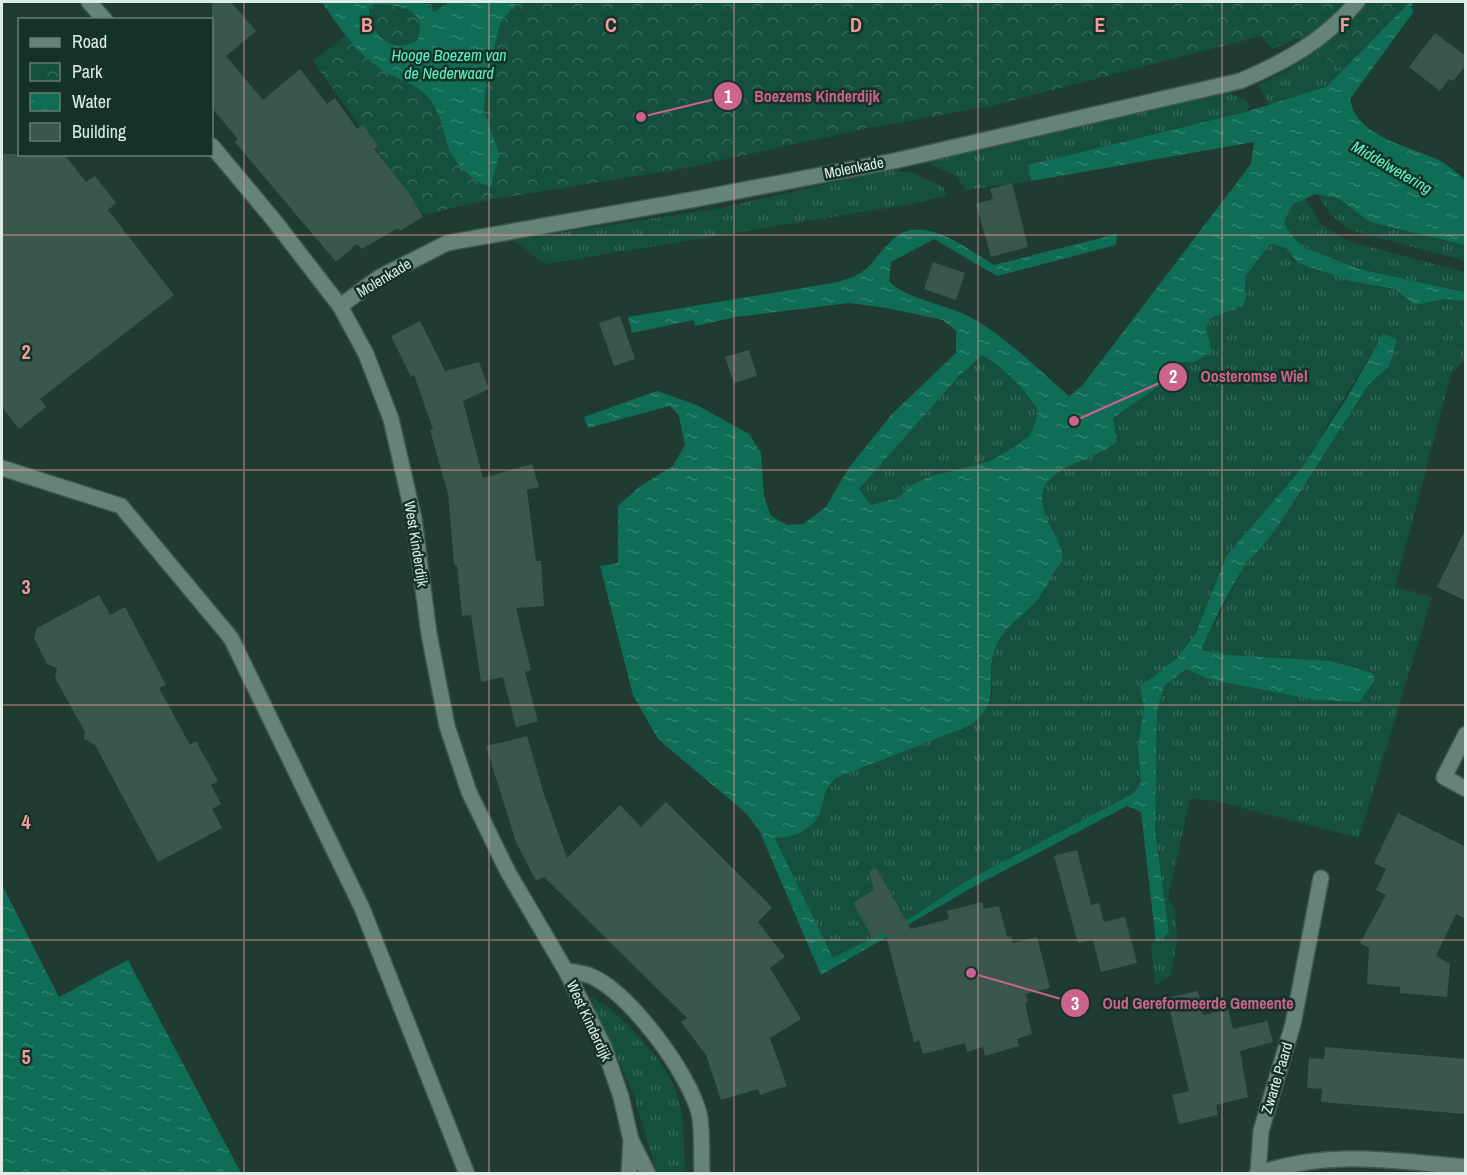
<svg xmlns="http://www.w3.org/2000/svg" width="1467" height="1175" font-family="'Archivo Narrow',sans-serif">
  <style>
    .grass { fill: url(#grass-tufts) }
    .park { fill: url(#park-crowns) }
    .water { fill: url(#water-ripples); fill-rule: evenodd }
    .building { fill: #39574c }
    .lines { fill: none; stroke-linecap: round; stroke-linejoin: round }
    .service-casing { stroke: #3e584f; stroke-width: 18 }
    .minor-casing { stroke: #3e584f; stroke-width: 18 }
    .tertiary-casing { stroke: #3e584f; stroke-width: 18 }
    .service { stroke: #658378; stroke-width: 15 }
    .minor { stroke: #658378; stroke-width: 15 }
    .tertiary { stroke: #658378; stroke-width: 15 }
    .grid { fill: none; stroke: #f59b9b; stroke-width: 1.5; stroke-opacity: 0.55 }
    .labels { text-anchor: middle; stroke-width: 5; stroke-linejoin: round; paint-order: stroke }
    .street-label { font-size: 15px; fill: #ddede6; stroke: #153228 }
    .water-label { font-size: 16px; font-style: italic; fill: #5ef4c7; stroke: #153228 }
    .grid-label { font-size: 20px; text-anchor: middle; font-weight: bold; fill: #f59b9b; stroke: #153228; stroke-width: 5; stroke-linejoin: round; paint-order: stroke }
    .leader { fill: none; stroke: #cb638c; stroke-width: 2 }
    .callout-dot { fill: #cb638c; stroke: #153228; stroke-width: 2 }
    .mark-label { font-size: 18px; text-anchor: middle; font-weight: bold; fill: #fff }
    .callout-label { font-size: 16px; text-anchor: middle; font-weight: bold; fill: #cb638c; stroke: #153228; stroke-width: 5; stroke-linejoin: round; paint-order: stroke }
  </style>
  <defs>
    <pattern id="grass-tufts" width="24" height="20" patternUnits="userSpaceOnUse" patternTransform="scale(1.5)"><rect width="24" height="20" fill="#154f3e"/><path d="M3 7l-1-3M5 7V3M7 7l1-3M15 17l-1-3M17 17v-4M19 17l1-3" fill="none" stroke="#37695a"/></pattern>
    <pattern id="park-crowns" width="20" height="18" patternUnits="userSpaceOnUse" patternTransform="scale(1.5)"><rect width="20" height="18" fill="#154f3e"/><path d="M2 6a3 3 0 1 1 6 0M12 15a3 3 0 1 1 6 0" fill="none" stroke="#37695a"/></pattern>
    <pattern id="water-ripples" width="26" height="14" patternUnits="userSpaceOnUse" patternTransform="scale(1.5)"><rect width="26" height="14" fill="#106d55"/><path d="M2 4q2-2 4 0t4 0M15 11q2-2 4 0t4 0" fill="none" stroke="#32826d"/></pattern>
  </defs>
  <rect width="100%" height="100%" fill="#203c32"/>
  <path class="grass" d="M1371 2H1410L1326 87 1270 105 1258 85C1306 62 1335 40 1371 2Z
    M1229 93 1245 99 1250 107 1245 112 1028 165 1031 181 966 190 956 176 923 161Z
    M888 170 914 173 943 187 947 195 912 204 545 264 513 240 721 208Z
    M1318 195 1338 198 1370 222 1465 245V261L1350 230 1330 214Z
    M1305 198 1321 224 1350 242 1465 272V292L1359 269 1303 247 1288 232 1284 221 1293 204Z
    M1270 244 1286 248 1298 263 1373 285 1396 289 1435 301 1446 299 1465 301V360L1451 374 1395 587 1432 597 1359 838 1212 800 1190 799 1168 898 1175 909 1177 941 1171 975 1155 986 1151 942H1156L1169 933 1155 831 1157 711 1164 686 1186 669 1208 679 1315 700 1358 702 1227 655 1201 650 1246 563 1263 546 1282 520 1369 384 1390 367 1383 334 1301 469 1227 555 1195 635 1177 658 1140 687 1144 707 1138 746 1141 782 1134 793 963 883 906 921 833 958 773 836 781 838 825 795 826 787 836 778 971 725 992 696 991 672 994 651 1002 633 1040 596 1053 570 1063 561C1063 541 1049 528 1044 510 1031 465 1094 464 1117 441L1112 418 1159 386 1181 362H1194L1212 352 1206 328 1212 317 1243 306 1246 297 1245 277Z
    M982 354C1005 371 1026 388 1039 413L1028 436 1005 453 987 462 928 477 910 486 898 498 871 505 859 489 958 377Z
    M590 997C607 1003 620 1018 633 1031 683 1083 684 1103 685 1173H661L656 1170 632 1090Z"/>
  <path class="park" d="M325 2H1410L1346 75 1345 71 1297 38 1273 49 1261 36 991 106 868 128 681 169 487 200 423 215 313 61 350 32Z"/>
  <path class="water" d="M322 2H423L434 12 450 2H516L500 24 486 80 484 111 499 154 491 187C474 183 454 163 448 147 443 131 441 113 430 99 419 85 402 81 387 73 359 56 339 28 322 2ZM369 5C394 3 430 6 417 41 390 56 368 32 369 5Z
    M1410 2H1413L1411 8 1414 11 1350 99C1356 137 1409 146 1439 160 1448 165 1457 173 1465 180V245L1370 222 1338 198 1315 194 1293 204 1284 221 1288 232 1303 247 1359 269 1465 292V301L1446 299 1414 305 1396 289 1350 281 1325 272 1298 263 1286 248 1270 244 1245 277 1246 297 1243 306 1211 318 1206 328 1212 352 1194 362H1181L1159 386 1113 418 1117 441C1094 464 1031 465 1044 510 1049 529 1063 541 1063 561 1051 572 1050 584 1040 596 1026 616 1003 624 995 649 984 681 1003 700 971 725L836 778C820 791 826 805 816 820 807 832 787 840 774 837L833 958 906 921 963 883 1134 793 1141 782 1138 746 1144 707 1140 687 1177 658 1195 635 1227 555 1301 469 1348 396 1383 334 1397 339 1389 367 1369 384 1282 520 1263 546 1246 563 1221 607 1201 650 1228 655 1330 661 1372 673 1375 680 1359 702 1315 700 1208 679 1186 669 1164 686 1157 711 1155 831 1169 933 1156 942 1141 812 1127 806 973 887 821 975 760 832 747 814 658 739 633 695 600 566 618 563V506L639 487 673 466 685 445 679 416 670 406 588 428 584 417 657 391 697 405 749 434 761 453 764 497 771 516 787 525 803 524 826 507 848 469 892 414 956 353V331L943 320 887 308 849 303 736 317 695 326 694 320 632 333 628 317 838 282C873 272 869 262 892 240 922 211 968 250 994 265L1117 234 1116 245 997 276 934 239 891 262 889 281C901 296 944 305 964 314 1003 333 1037 369 1069 396L1082 386 1251 164 1254 142 1031 181 1028 165 1245 112 1326 87ZM982 355C1005 369 1026 389 1039 413L1029 436 1005 453 987 462 928 477 910 486 898 498 871 505 859 489 958 377Z
    M2 885 59 997 128 960 241 1173H2Z"/>
  <path class="building" d="M212 2H231L256 31 226 56 263 100 300 69 327 104 335 98 357 129 363 125 378 146 374 149 409 193 423 217 400 231 398 228 362 249 357 244 336 262 235 142 238 139 212 108Z
    M1435 33 1466 56V65L1453 81 1449 79 1440 91 1409 67Z
    M2 154H64L86 182 95 176 116 203 108 210 174 295 40 399 46 407 19 429 2 407Z
    M1012 183 1028 247 991 257 976 204 993 199 990 189Z
    M933 262 965 273 956 300 924 289Z
    M620 316 635 359 614 366 599 323Z
    M420 321 445 371 479 362 489 389 463 401 483 478 532 464 539 487 527 490 536 561H541L544 606 516 608 531 670 525 672 538 721 516 727 503 677 481 682 471 615 462 616 457 565H454L448 494 430 430 433 429 414 375 411 377 391 336Z
    M749 350 757 376 734 383 725 357Z
    M1466 528V601L1437 587Z
    M99 595 110 615 125 607 166 685 159 688 190 745 196 741 218 781 211 785 221 804 212 809 222 828 158 862 95 745 84 739 85 732 55 678 57 668 47 664 34 638 37 628Z
    M527 736 544 794 567 858 620 805 641 827 666 802 772 907 758 922 785 957 770 968 801 1019 770 1038 787 1086 760 1095 758 1089 721 1100 706 1055 681 1022 687 1018 544 877 536 881 516 842 486 746Z
    M1398 813 1466 847V919L1456 914 1436 956 1450 964 1447 997 1400 993V987L1367 984 1369 948 1360 943 1386 895 1376 890 1386 869 1374 863Z
    M1077 850 1091 905 1099 903 1104 922 1125 917 1137 963 1101 972 1093 940 1078 943 1054 856Z
    M876 868 911 929 949 919 947 911 982 902 984 909 999 906 1007 937 1011 936 1013 943 1037 937 1050 988 1026 994 1028 1002 1025 1003 1032 1034 1017 1039 1019 1046 985 1056 983 1047 967 1052 965 1043 923 1054 919 1040 914 1042 885 932 873 939 853 903 874 890 869 871Z
    M1198 991 1203 1015 1228 1009 1233 1029 1267 1021 1273 1042 1240 1051 1248 1097 1216 1105 1218 1115 1179 1124 1172 1095 1189 1091 1167 998Z
    M1325 1047 1466 1059V1114L1321 1102 1322 1089 1307 1088 1309 1058 1324 1059Z"/>
  <g class="lines">
    <g class="service-casing">
      <path id="service" d="M2 468 121 506 231 638 362 908 467 1174
        M1258 1173 1261 1131 1293 1024 1321 878"/>
    </g>
    <g class="minor-casing">
      <path id="minor" d="M340 306 380 277 447 243 696 199 894 161 1240 81C1287 61 1323 41 1357 2
        M1466 734 1444 777 1466 789
        M566 971C574 972 585 973 593 977 631 995 688 1072 699 1113 703 1132 701 1155 702 1174"/>
    </g>
    <g class="tertiary-casing">
      <path id="tertiary" d="M89 2 105 20
        M212 146 273 219 340 306 366 354 391 419 414 519 429 634 447 726 469 792 508 872 566 971 604 1047 621 1097 631 1140 648 1174
        M629 1174 631 1140
        M1257 1174C1329 1149 1391 1161 1466 1167"/>
    </g>
    <use href="#service" class="service"/>
    <use href="#minor" class="minor"/>
    <use href="#tertiary" class="tertiary"/>
  </g>
  <path class="grid" d="M244 2V1174M489 2V1174M734 2V1174M978 2V1174M1222 2V1174M2 235H1466M2 470H1466M2 705H1466M2 940H1466"/>
  <g class="labels">
    <g class="street-label">
      <text transform="translate(854 168) rotate(-11)" y="5">Molenkade</text>
      <text transform="translate(384 278) rotate(-31)" y="5">Molenkade</text>
      <text transform="translate(416 544) rotate(81)" y="5">West Kinderdijk</text>
      <text transform="translate(589 1021) rotate(65)" y="5">West Kinderdijk</text>
      <text transform="translate(1277 1078) rotate(-73)" y="5">Zwarte Paard</text>
    </g>
    <g class="water-label">
      <text x="449" y="61">Hooge Boezem van<tspan x="449" dy="18">de Nederwaard</tspan></text>
      <text transform="translate(1392 167) rotate(30)" y="6">Middelwetering</text>
    </g>
  </g>
  <g class="grid-label">
    <text x="367" y="32">B</text>
    <text x="611" y="32">C</text>
    <text x="856" y="32">D</text>
    <text x="1100" y="32">E</text>
    <text x="1345" y="32">F</text>
    <text x="26" y="359">2</text>
    <text x="26" y="594">3</text>
    <text x="26" y="829">4</text>
    <text x="26" y="1064">5</text>
  </g>
  <path class="leader" d="M641 117L728 96M1074 421L1173 377M971 973L1075 1003"/>
  <g class="callout-dot">
    <circle cx="641" cy="117" r="6"/>
    <circle cx="1074" cy="421" r="6"/>
    <circle cx="971" cy="973" r="6"/>
    <circle cx="728" cy="96" r="15"/>
    <circle cx="1173" cy="377" r="15"/>
    <circle cx="1075" cy="1003" r="15"/>
  </g>
  <g class="mark-label">
    <text x="728" y="103">1</text>
    <text x="1173" y="383">2</text>
    <text x="1075" y="1010">3</text>
  </g>
  <g class="callout-label">
    <text x="817" y="102">Boezems Kinderdijk</text>
    <text x="1254" y="382">Oosteromse Wiel</text>
    <text x="1198" y="1009">Oud Gereformeerde Gemeente</text>
  </g>
  <rect width="1467" height="1175" fill="none" stroke="#ddede6" stroke-width="6"/>
  <rect x="18" y="18" width="195" height="138" fill="#153228" stroke="#657d74" stroke-width="1.5"/>
  <rect x="30" y="38" width="30" height="9" fill="#658378" stroke="#657d74" stroke-width="1.5"/>
  <text x="72" y="48" font-size="18" fill="#ddede6">Road</text>
  <rect x="30" y="63" width="30" height="18" fill="url(#park-crowns)" stroke="#657d74" stroke-width="1.5"/>
  <text x="72" y="78" font-size="18" fill="#ddede6">Park</text>
  <rect x="30" y="93" width="30" height="18" fill="url(#water-ripples)" stroke="#657d74" stroke-width="1.5"/>
  <text x="72" y="108" font-size="18" fill="#ddede6">Water</text>
  <rect x="30" y="123" width="30" height="18" fill="#39574c" stroke="#657d74" stroke-width="1.5"/>
  <text x="72" y="138" font-size="18" fill="#ddede6">Building</text>
</svg>
